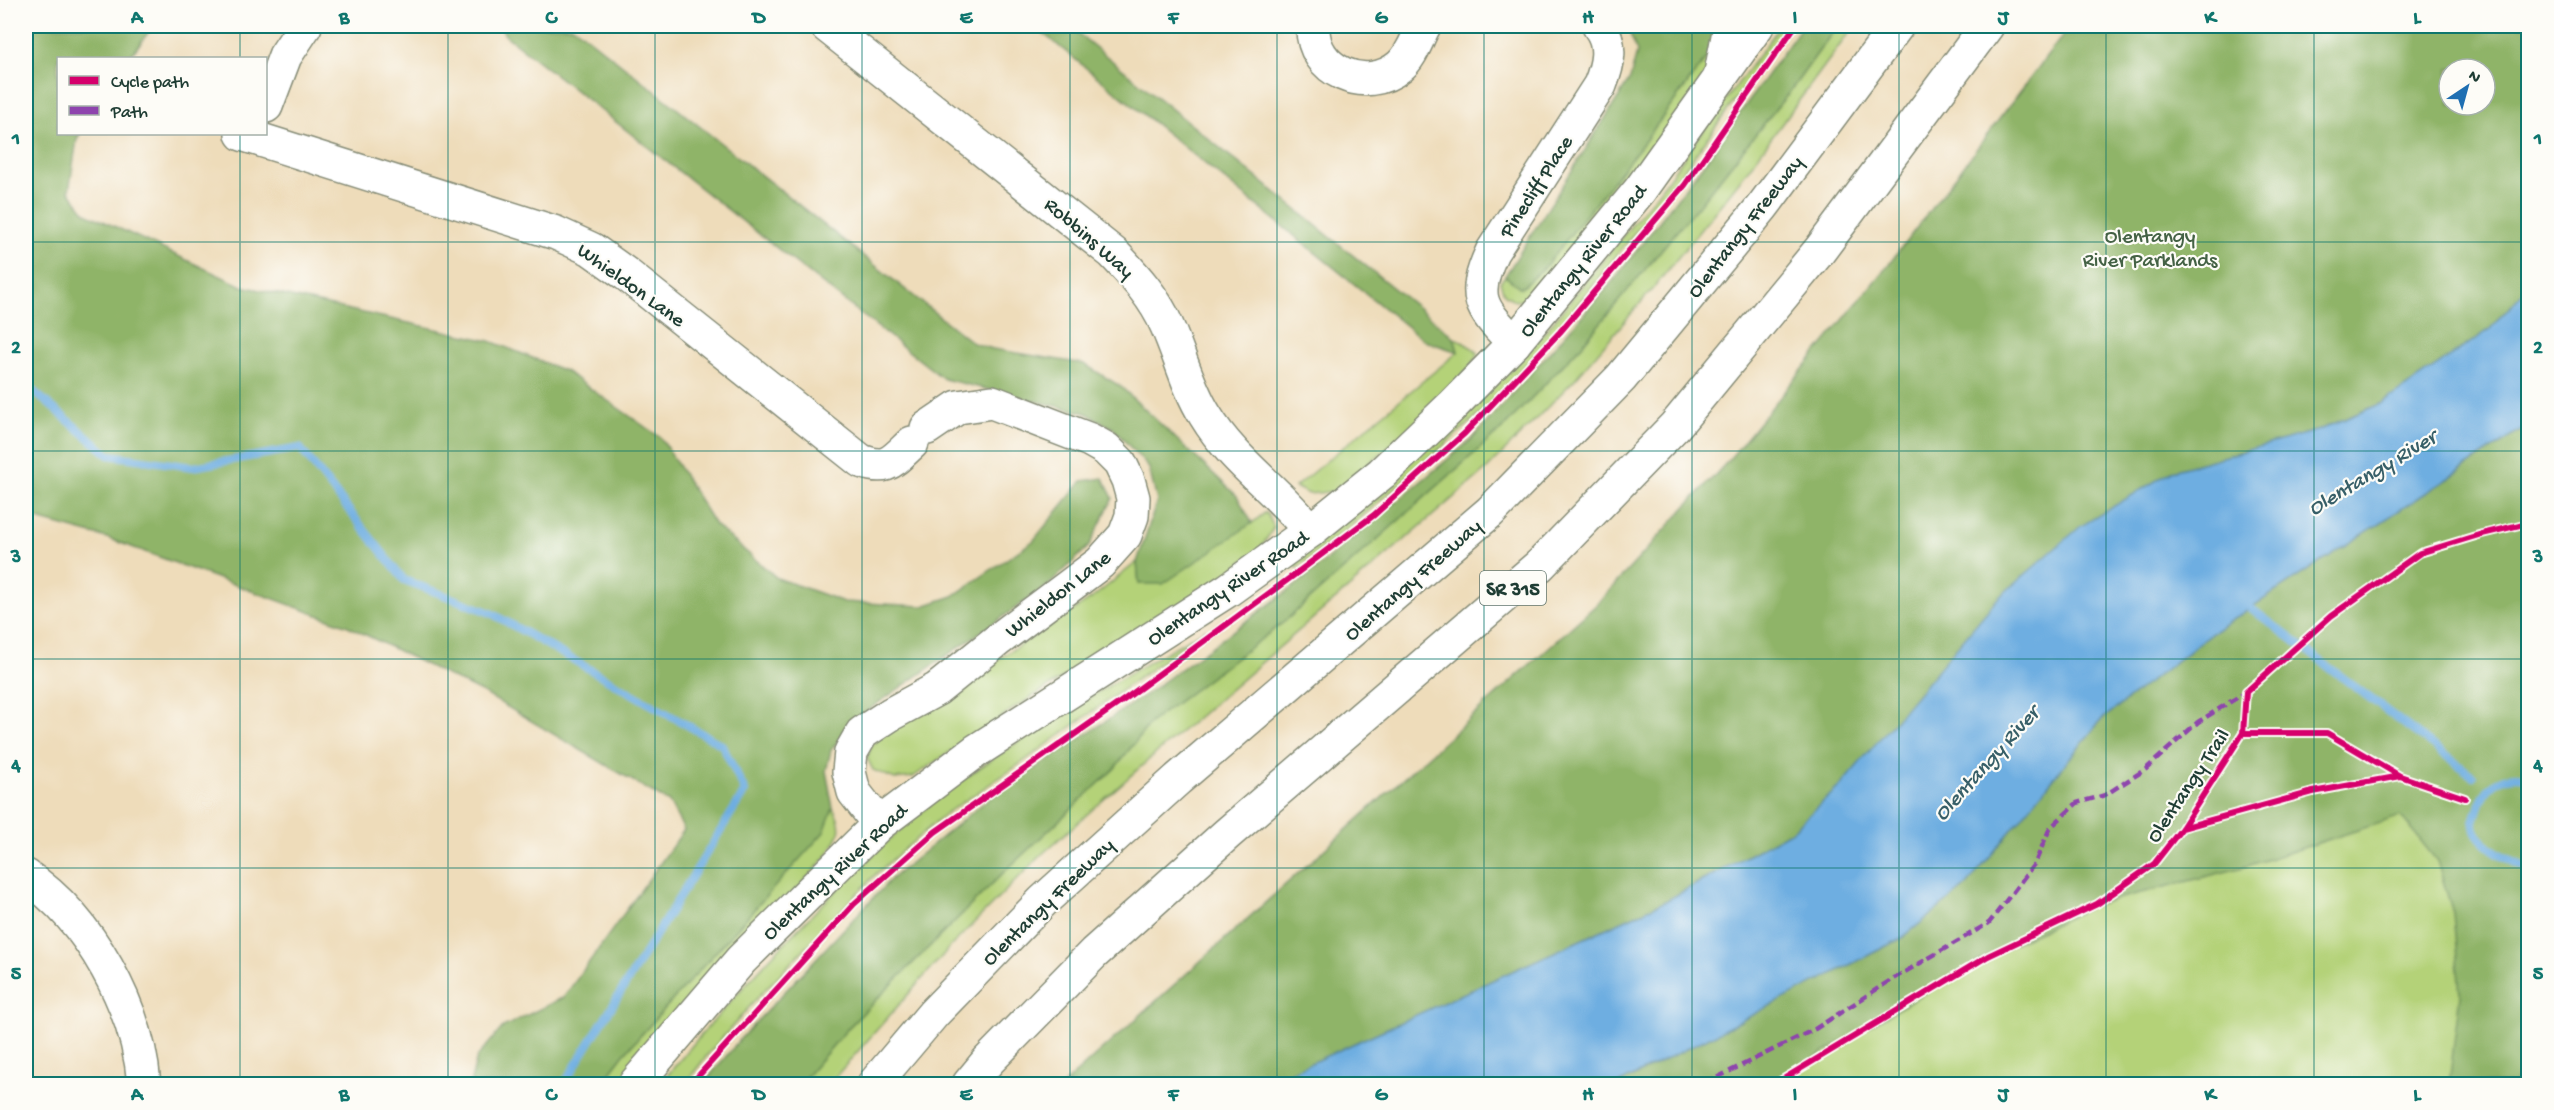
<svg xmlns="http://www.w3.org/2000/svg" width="2554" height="1110" font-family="'Gochi Hand',sans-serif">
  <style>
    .green { fill: #b4d278; stroke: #6a8856; stroke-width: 1.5 }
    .forest { fill: #8fb468; stroke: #57784e; stroke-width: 1.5; fill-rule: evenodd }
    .water { fill: #6eaee1; stroke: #46768a; stroke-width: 1.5 }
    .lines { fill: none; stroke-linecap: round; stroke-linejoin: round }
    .stream { stroke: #6eaee1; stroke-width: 8 }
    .minor-casing { stroke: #868c77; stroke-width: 36 }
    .major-casing { stroke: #868c77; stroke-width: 36 }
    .highway-casing { stroke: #868c77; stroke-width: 36 }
    .minor { stroke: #fff; stroke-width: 33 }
    .major { stroke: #fff; stroke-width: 33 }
    .highway { stroke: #fff; stroke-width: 33 }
    .quiet { stroke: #8e44ad; stroke-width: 4.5; stroke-dasharray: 9 4.5; stroke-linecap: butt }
    .cycleway-casing { stroke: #fdfcf7; stroke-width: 10 }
    .cycleway { stroke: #d6006c; stroke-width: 6 }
    .grid { fill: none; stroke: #0f766e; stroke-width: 1.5; stroke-opacity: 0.55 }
    .labels { text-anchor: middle; stroke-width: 4.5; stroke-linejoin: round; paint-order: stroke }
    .shield { fill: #fdfcf7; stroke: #62766e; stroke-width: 1.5 }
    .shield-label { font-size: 20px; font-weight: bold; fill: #1f3d34 }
    .street-label { font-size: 21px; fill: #1f3d34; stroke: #fdfcf7 }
    .park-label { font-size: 21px; fill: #446245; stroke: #fdfcf7 }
    .water-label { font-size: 22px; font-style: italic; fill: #375f68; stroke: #fdfcf7 }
    .neatline { fill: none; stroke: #0f766e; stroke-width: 2 }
    .grid-label { font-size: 20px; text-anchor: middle; font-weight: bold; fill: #0f766e }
  </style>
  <rect width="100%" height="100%" fill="#fdfcf7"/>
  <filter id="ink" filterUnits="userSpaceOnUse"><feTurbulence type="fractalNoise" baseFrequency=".0167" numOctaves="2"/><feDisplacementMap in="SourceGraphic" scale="12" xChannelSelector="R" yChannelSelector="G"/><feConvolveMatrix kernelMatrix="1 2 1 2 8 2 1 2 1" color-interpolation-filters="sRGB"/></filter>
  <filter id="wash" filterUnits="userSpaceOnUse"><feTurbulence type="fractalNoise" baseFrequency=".008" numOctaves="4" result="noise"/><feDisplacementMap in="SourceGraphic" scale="24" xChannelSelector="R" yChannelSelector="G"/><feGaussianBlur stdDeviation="1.35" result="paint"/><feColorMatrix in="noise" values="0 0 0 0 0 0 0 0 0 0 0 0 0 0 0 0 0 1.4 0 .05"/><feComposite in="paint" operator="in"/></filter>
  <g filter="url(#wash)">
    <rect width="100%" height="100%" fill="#eedcba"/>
    <path class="green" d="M1730 26H1746L1561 268 1531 299 1515 301 1504 294 1500 282 1505 276 1521 288 1644 142Z
      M1780 26H1789L1674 184 1544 346 1480 414 1351 526 1297 568 1293 562 1534 345 1657 194Z
      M1837 26H1854L1738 183 1655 286 1575 379 1488 468 1153 756 1041 855 951 946 829 1084H800L848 1028 1003 873 1114 769 1151 722 1284 622 1504 427 1582 345 1791 90Z
      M1454 337 1474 349 1478 354 1466 373 1412 427 1337 491 1309 494 1295 487 1458 352Z
      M2528 426V1059L2514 1084H1618Z
      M1266 512 1274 527 1261 548 1201 592 1016 707 913 777 895 779 873 770 867 758 873 743 901 722 1091 599 1137 562 1139 584 1252 523Z
      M1206 629 1023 762 945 814 877 873 760 995 709 1053 685 1084H660C717 1014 778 947 843 884 880 848 918 812 960 782 1038 725 1122 678 1206 629Z
      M833 808C846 831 838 837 826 857L621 1084H601L623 1055 823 832Z"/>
    <path class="forest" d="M26 26H153L129 58H58V134H80L77 139 69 191 86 213 242 286 490 341 565 371 661 438 715 525 777 578 844 602 923 606 953 596 1033 541 1082 481 1103 478 1113 498 1089 546 1049 585 855 719 831 750 826 771 833 808 824 832 623 1055 601 1084H470L477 1057 503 1027 564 997 684 830 669 802 487 695 348 626 107 538 26 516Z
      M501 26H573L973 343 993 349 1084 364 1120 386 1237 496 1252 523 1163 584H1139L1137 562 1157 501 1149 468 1113 428 1086 413 944 379 505 35Z
      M1034 26H1069L1454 337 1458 352 1425 341Z
      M1627 26H1730L1644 142 1545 267 1521 288 1505 276 1630 79 1637 52Z
      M1802 26H1837L1791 90 1698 206 1582 345 1504 427 1284 622 1151 722 1114 769 1003 873 848 1028 800 1084H703L742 1037 891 879 982 804 1148 693 1300 582 1472 439 1613 281 1705 162Z
      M2070 26H2528V287L2489 330 2382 403 2319 430 1841 785 1792 831 1664 902 1265 1084H1064L1597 604 1727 462 1892 260ZM2449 69H2485V105H2449Z
      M2528 426V1059L2514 1084H2449L2460 994 2453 913 2437 861 2401 816 2244 867 2097 904 1988 956 1771 1084H1618L1902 938 1966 886 2100 721 2212 633Z"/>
    <path class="water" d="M2528 287V426L2212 633 2100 721 1966 886 1902 938 1618 1084H1265L1664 902 1792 831 1841 785 1998 598 2081 526 2172 471 2319 430 2382 403 2489 330Z"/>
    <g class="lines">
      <path class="stream" d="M26 385 109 455 193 467 300 448 404 580 491 613 722 745 745 791 564 1084
        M2244 603 2473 776
        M2528 778C2503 770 2483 788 2477 812 2476 816 2473 822 2474 826 2477 844 2513 863 2528 868"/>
    </g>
  </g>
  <g filter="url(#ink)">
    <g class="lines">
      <g class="minor-casing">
        <path id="minor" d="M827 26 1113 253C1134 275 1155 298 1167 326 1180 355 1188 388 1205 415 1234 463 1277 489 1310 531
          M1313 26C1311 71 1366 95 1400 66 1412 56 1417 38 1424 26
          M1720 78 1730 26
          M266 106 285 56 305 26
          M242 134 556 233 591 249 626 274 861 461C888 471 892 461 912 443
          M1514 343C1482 309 1470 299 1492 252L1600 85C1608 65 1613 44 1599 26
          M879 824 854 792 849 772 851 752 862 733 891 714 937 689 999 639 1100 563 1125 535 1132 516 1133 498 1128 480 1120 463 1106 449 1090 440 992 402 958 407 927 428
          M26 876C90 919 138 1008 144 1084"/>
      </g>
      <g class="major-casing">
        <path id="major" d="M635 1084 741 960 879 824 976 751 1228 590 1310 531 1382 473 1452 406 1514 343 1640 190 1757 26"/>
      </g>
      <g class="highway-casing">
        <path id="highway" d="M874 1084 934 1013 1043 901 1178 779 1490 512 1621 378 1763 206 1897 26
          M969 1084 988 1061 1094 953 1227 834 1540 565 1675 426 1820 250 1987 26"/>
      </g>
      <use href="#minor" class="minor"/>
      <use href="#major" class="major"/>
      <use href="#highway" class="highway"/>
      <path class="quiet" d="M1691 1084 1716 1078 1815 1029 1891 980 1989 923 2035 863 2050 828 2077 803 2105 795 2146 769 2198 722 2246 692"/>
      <g class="cycleway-casing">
        <path id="cycleway" d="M2243 733H2327L2400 776
          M2182 828 2313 792 2400 776 2465 798
          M691 1084 854 904 935 832 1125 699 1290 578 1374 515 1465 433 1560 332 1685 185 1795 26
          M1775 1084 1988 956 2097 904 2154 864 2182 828 2243 733 2246 692 2331 616 2420 553 2482 534 2528 523"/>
      </g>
      <use href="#cycleway" class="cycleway"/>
    </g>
  </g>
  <path class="grid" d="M240 26V58M448 26V1084M655 26V1084M862 26V1084M1070 26V1084M1277 26V1084M1484 26V1084M1692 26V1084M1899 26V1084M2106 26V1084M2314 26V1084M240 134V1084M26 242H2528M26 451H2528M26 659H2528M26 868H2528"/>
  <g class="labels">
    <rect class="shield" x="1480" y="571" width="66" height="34" rx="4.5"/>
    <g class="shield-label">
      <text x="1513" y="595">SR 315</text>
    </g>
    <g class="street-label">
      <text transform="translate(1535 186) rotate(-57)" y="7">Pinecliff Place</text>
      <text transform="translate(1744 226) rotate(-52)" y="7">Olentangy Freeway</text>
      <text transform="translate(1090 237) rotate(41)" y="7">Robbins Way</text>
      <text transform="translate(1582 260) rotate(-51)" y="7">Olentangy River Road</text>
      <text transform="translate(632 284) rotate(36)" y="7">Whieldon Lane</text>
      <text transform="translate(1412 579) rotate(-41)" y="7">Olentangy Freeway</text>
      <text transform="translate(1227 587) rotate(-34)" y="7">Olentangy River Road</text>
      <text transform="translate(1057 593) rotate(-38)" y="7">Whieldon Lane</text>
      <text transform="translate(2187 785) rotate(-56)" y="7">Olentangy Trail</text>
      <text transform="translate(834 871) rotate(-43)" y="7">Olentangy River Road</text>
      <text transform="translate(1047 901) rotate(-44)" y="7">Olentangy Freeway</text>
    </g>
    <g class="park-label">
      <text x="2150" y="242">Olentangy<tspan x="2150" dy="24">River Parklands</tspan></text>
    </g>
    <g class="water-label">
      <text transform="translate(2371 471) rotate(-31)" y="8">Olentangy River</text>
      <text transform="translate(1985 762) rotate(-48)" y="8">Olentangy River</text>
    </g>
  </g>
  <rect width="2554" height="1110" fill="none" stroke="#fdfcf7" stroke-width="66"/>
  <rect x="57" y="57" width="210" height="78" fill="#fdfcf7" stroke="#a4b0a9" stroke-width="1.5"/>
  <rect x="69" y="76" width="30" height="9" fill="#d6006c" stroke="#a4b0a9" stroke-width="1.5"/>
  <text x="111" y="87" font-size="18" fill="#1f3d34">Cycle path</text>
  <rect x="69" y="106" width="30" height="9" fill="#8e44ad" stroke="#a4b0a9" stroke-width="1.5"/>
  <text x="111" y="117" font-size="18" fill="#1f3d34">Path</text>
  <g transform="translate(2467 87) rotate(36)"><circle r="28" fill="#fdfcf7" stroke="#a4b0a9" stroke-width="1.5"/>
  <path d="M0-4.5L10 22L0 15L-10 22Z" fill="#1f6fb2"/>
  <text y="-9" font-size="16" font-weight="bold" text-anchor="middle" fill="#1f3d34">N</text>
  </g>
  <rect x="33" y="33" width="2488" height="1044" class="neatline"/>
  <g class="grid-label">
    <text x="137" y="23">A</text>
    <text x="344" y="23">B</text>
    <text x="551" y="23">C</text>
    <text x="759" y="23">D</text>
    <text x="966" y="23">E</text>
    <text x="1173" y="23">F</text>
    <text x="1381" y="23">G</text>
    <text x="1588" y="23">H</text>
    <text x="1795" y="23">I</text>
    <text x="2003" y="23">J</text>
    <text x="2210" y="23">K</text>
    <text x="2417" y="23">L</text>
    <text x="16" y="144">1</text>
    <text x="2538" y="144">1</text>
    <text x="16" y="353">2</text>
    <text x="2538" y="353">2</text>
    <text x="16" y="562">3</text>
    <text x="2538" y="562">3</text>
    <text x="16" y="771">4</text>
    <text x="2538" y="771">4</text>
    <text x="16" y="979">5</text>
    <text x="2538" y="979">5</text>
    <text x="137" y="1100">A</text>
    <text x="344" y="1100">B</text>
    <text x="551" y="1100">C</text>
    <text x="759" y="1100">D</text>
    <text x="966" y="1100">E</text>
    <text x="1173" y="1100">F</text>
    <text x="1381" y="1100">G</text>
    <text x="1588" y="1100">H</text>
    <text x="1795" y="1100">I</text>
    <text x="2003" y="1100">J</text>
    <text x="2210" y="1100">K</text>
    <text x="2417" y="1100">L</text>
  </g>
</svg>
